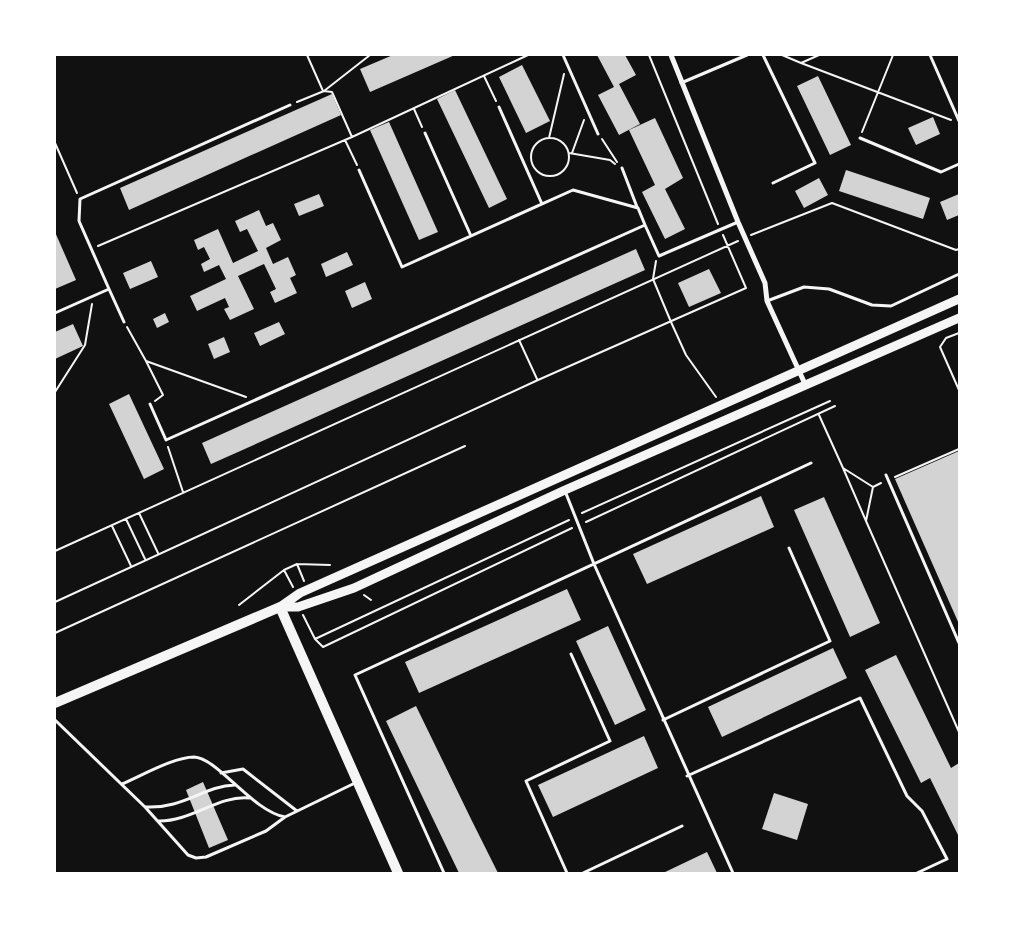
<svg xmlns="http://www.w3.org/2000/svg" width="1014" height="928" font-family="Mulish,sans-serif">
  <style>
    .building { fill: #d3d3d3 }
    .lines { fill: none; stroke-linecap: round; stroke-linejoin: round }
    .path { stroke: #f5f5f5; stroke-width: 2 }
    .service { stroke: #f5f5f5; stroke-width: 3 }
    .minor { stroke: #f5f5f5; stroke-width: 5 }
    .secondary { stroke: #f5f5f5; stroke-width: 9 }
    .primary { stroke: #f5f5f5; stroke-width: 10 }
  </style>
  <rect width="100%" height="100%" fill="#111"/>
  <path class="building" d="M393 55H455L370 92 360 69Z
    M597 55H625L636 75 619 84 640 124 619 135 598 95 614 87Z
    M522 65 550 121 526 133 499 77Z
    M818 76 851 145 830 155 797 86Z
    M455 90 507 199 489 208 437 99Z
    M332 94 341 115 129 210 120 188Z
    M933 117 940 134 916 145 908 128Z
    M655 118 683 178 665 189 685 229 665 239 642 192 655 185 629 130Z
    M389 122 438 232 419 240 370 130Z
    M846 170 930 198 923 219 839 191Z
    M819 178 828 195 804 208 795 191Z
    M319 194 324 206 299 216 294 204Z
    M959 194V215L947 220 940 202Z
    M259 210 266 226 273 223 281 240 266 248 273 264 288 257 296 275 290 278 297 293 275 303 270 292 276 289 264 264 238 276 254 309 230 320 224 309 229 307 225 298 197 311 190 296 226 279 219 265 204 272 201 264 210 259 204 247 198 250 194 240 218 229 233 263 258 251 247 229 240 232 235 221Z
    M55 232 76 280 55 289Z
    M636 249 645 270 211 464 202 443Z
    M347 252 353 265 326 277 321 264Z
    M151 261 158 277 130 289 123 273Z
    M709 269 721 293 689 307 678 283Z
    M365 282 372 299 352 308 345 291Z
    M165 313 169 322 157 328 153 319Z
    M279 322 285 334 260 346 254 333Z
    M73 324 83 346 55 359V332Z
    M224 337 230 352 214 359 208 344Z
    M129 394 164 469 144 479 109 404Z
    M959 451V624L895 479Z
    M761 496 774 527 647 584 633 554Z
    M824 497 880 623 850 637 794 510Z
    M567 589 581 620 419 693 405 662Z
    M608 626 646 710 615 725 576 641Z
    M833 648 847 678 722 737 708 707Z
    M896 655 951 768 959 763V837L930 778 921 783 865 670Z
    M416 706 472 821 498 873H459L386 721Z
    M644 736 658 768 553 817 538 785Z
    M203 782 228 840 209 848 186 790Z
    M774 793 808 804 797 840 762 829Z
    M707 852 717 873H663Z"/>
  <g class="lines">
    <path class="path" d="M307 55 323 91
      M649 55 718 224
      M782 55 801 63 819 55
      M801 63 951 120
      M484 76 496 101
      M324 91 332 92 352 137
      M297 102 324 91 370 55
      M414 109 422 127
      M862 132 893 55
      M531 157a19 19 0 1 1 38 0a19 19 0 1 1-38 0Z
      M549 138 564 74
      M602 139 617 162
      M345 140 357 165
      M55 143 77 193
      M569 153 610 160 615 164
      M572 153 584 120
      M751 235 832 203 956 250 959 249
      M98 246 352 137 528 55
      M656 261 653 279 671 322 686 355 716 397
      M127 327 146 361 246 397
      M959 333 946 338 940 347 959 390
      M519 340 537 379
      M146 361 163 395 155 401
      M55 392 85 345 92 304
      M819 415 843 468 873 487 881 483
      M168 447 183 492
      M843 468 866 521 873 487
      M895 477 959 449
      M139 513 158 553
      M582 513 830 401
      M126 519 145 559
      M866 521 959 732
      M586 522 835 406
      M112 526 131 566
      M55 551 738 241
      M297 564 304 581
      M284 570 293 587
      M364 595 371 600
      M55 602 538 380 746 288 723 235
      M239 605 284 570 297 564 330 565
      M303 615 315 639 323 647 572 528
      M55 633 465 446
      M315 639 569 520"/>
    <path class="service" d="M563 55 598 134
      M763 55 815 163 773 183
      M930 55 959 121
      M681 83 747 55
      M499 107 542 204
      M425 133 471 236
      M860 138 941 172 959 164
      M622 168 637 207
      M359 170 402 267 573 190 638 208 645 225
      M109 289 124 322
      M767 301 804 287 829 289 872 305 891 306 959 274
      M55 313 109 289 79 221 80 199 290 105
      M150 404 166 440 645 225 659 256 738 222
      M886 475 959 643
      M565 491 594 564 733 873
      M55 720 145 807 188 855 196 858 206 857 266 831 285 817
      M663 720 830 641 789 548
      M221 773 243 769 297 811
      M687 776 860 698 907 796 922 811 947 859 917 873
      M122 784C141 776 174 757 194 757 218 758 252 811 285 817L357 782
      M146 807C184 809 203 786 235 785
      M158 821C191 822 218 795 249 798
      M444 873 355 675 811 463
      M567 873 526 781 610 741 571 654
      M583 873 682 826"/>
    <path class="minor" d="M671 55 738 222 765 283 767 301 805 384"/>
    <path class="secondary" d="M280 607 300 593 959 299
      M280 607H298L354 588 565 490 959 318"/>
    <path class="primary" d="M55 703 280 607 398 873"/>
  </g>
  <rect width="1014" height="928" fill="none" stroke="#ffffff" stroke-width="112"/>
</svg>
